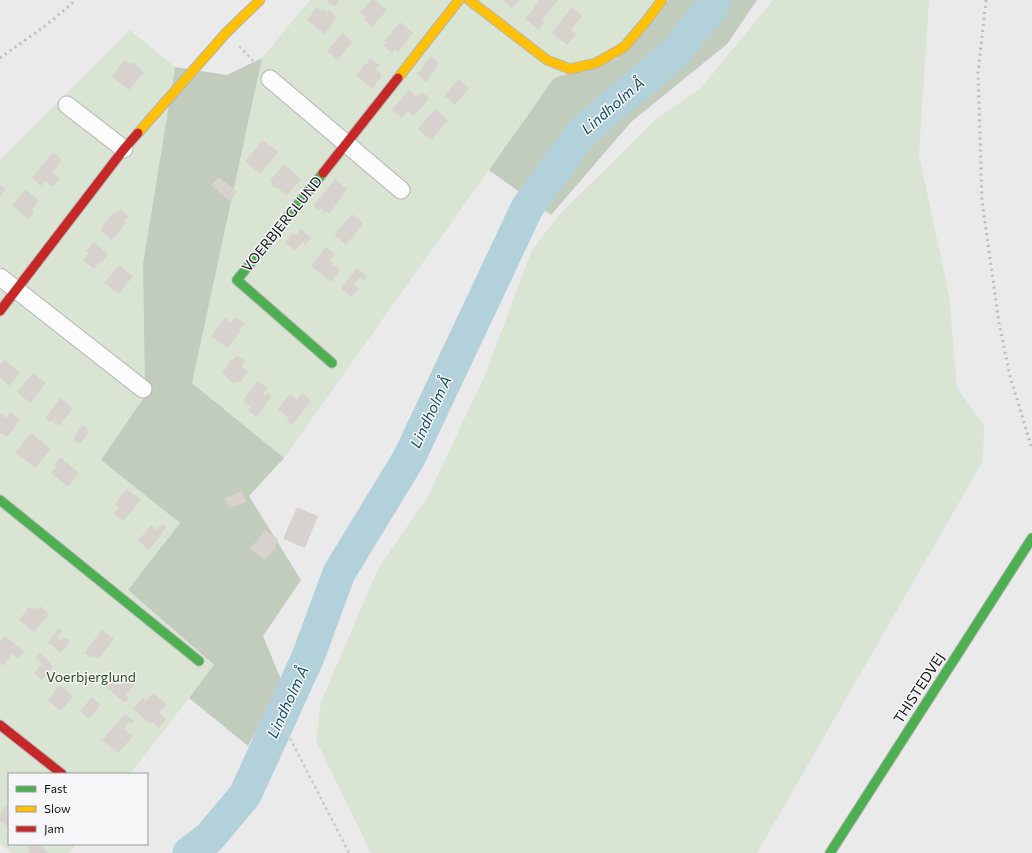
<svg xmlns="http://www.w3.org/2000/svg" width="1032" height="853" font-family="Commissioner,sans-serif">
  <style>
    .green { fill: #d9e4d3 }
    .forest { fill: #c1ccbc }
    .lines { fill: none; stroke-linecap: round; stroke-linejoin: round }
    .river { stroke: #b3d1da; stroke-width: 33 }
    .building { fill: #d8d2ce }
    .street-casing { stroke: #b4b4b5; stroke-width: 19 }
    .fast-casing { stroke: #b4b4b5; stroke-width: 11 }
    .slow-casing { stroke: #b4b4b5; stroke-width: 11 }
    .jam-casing { stroke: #b4b4b5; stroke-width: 11 }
    .path { stroke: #cacacb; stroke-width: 2.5; stroke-dasharray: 3 3; stroke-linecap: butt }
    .street { stroke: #fcfcfc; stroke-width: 17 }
    .fast { stroke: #4caf50; stroke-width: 9 }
    .slow { stroke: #ffc107; stroke-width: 9 }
    .jam { stroke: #c62828; stroke-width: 9 }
    .rail { stroke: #bcbcbc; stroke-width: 3; stroke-dasharray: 2 4; stroke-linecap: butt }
    .labels { text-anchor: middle; stroke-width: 3; stroke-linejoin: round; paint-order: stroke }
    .street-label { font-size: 14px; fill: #131314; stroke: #f6f6f9 }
    .park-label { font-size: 14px; fill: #2e4a1d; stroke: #f6f6f9 }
    .water-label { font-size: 15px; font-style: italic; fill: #0e4b58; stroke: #f6f6f9 }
  </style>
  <rect width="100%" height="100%" fill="#eaeaea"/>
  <path class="green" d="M310 0H669L616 59 554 78 284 458 192 383 262 58Z
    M773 0H929L919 155 949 295 957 388 984 425 983 461 757 853H371L316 740 321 702 379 567 427 498 485 375 532 250 560 214 655 120 701 88Z
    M130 30 175 67 143 264 145 396 101 460 180 523 128 590 214 666 130 774H9V844H76L69 853H12L0 844V160Z"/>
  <path class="forest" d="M669 0H757L727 44 631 122 551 215 489 170 554 78 616 59Z
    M262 58 192 383 284 458 249 496 301 580 263 636 282 682 248 746 189 698 214 665 128 590 180 523 101 460 145 396 143 264 175 67 227 75Z"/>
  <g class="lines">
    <path class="river" d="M189 853 209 838 245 795 308 657 339 573 409 458 527 208 582 132 675 53 711 8 714 0"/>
  </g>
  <path class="building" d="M326 0H340L334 7Z
    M371 0H375L387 10 372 27 364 20 366 18 360 13Z
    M502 0H519L512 8Z
    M540 0H558L542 20 545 22 539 30 525 19Z
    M317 7 322 11 323 9 327 12 329 10 336 16 333 20 335 21 324 34 307 20Z
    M572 7 582 16 571 30 576 34 567 45 552 33Z
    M400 22 413 33 398 52 395 49 392 53 383 45 386 42 384 41 390 34H391L393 32 392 31Z
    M342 33 352 42 338 60 327 51Z
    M431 56 439 63 435 68 436 69 426 82 417 74Z
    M370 58 379 65 375 70 381 73 380 75 382 76 372 89 356 75 366 63 367 64 368 63 367 62Z
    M125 60 130 64 132 62 144 72 129 90 112 76Z
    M458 79 469 88 455 105 444 96Z
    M409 90 417 97 422 92 429 98 426 102 414 116 407 111 402 118 392 110Z
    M435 109 448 120 431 140 418 129Z
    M263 140 278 152 260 174 245 161Z
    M53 152 61 159 60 161 61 162 52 173 60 179 52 187 45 181 41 186 32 178Z
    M284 164 301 179 287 196 277 187 276 189 271 185 272 183 270 181Z
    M219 177 237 192 229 201 211 185Z
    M335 179 347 189 342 195 343 196 329 214 327 211 326 213 322 210 323 209 322 208 319 211 313 206Z
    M0 185 6 189 0 197Z
    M25 189 39 200 32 210 34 212 29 219 12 206Z
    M120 209 129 216 124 221 125 223 123 227 112 240 101 231 102 229 101 228 113 213 115 214Z
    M352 214 363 223 346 245 334 235Z
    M301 229 311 238 305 245 303 242 295 251 285 243 293 233 296 235Z
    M94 242 108 254 101 263 100 262 94 269 83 260 89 253 86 251Z
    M326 247 335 254 330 260 333 263 331 266 332 267 334 265 340 270 331 282 311 266Z
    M119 265 133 276 119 294 104 283Z
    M357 268 367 276 364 280 360 277 354 285 359 289 351 297 341 288Z
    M236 317 245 323 239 330 241 331 227 348 211 336 225 318 231 323Z
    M237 355 245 361 241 366 248 372 239 383 237 381 234 384 222 373 230 363 229 362 232 359 233 360Z
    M5 360 20 373 9 386 0 378V363L1 364Z
    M33 373 46 383 30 403 17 392Z
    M258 381 267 388 263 394 265 396 268 393 271 395 269 397 271 398 256 417 248 410 251 406 250 405 249 406 244 402 245 401 243 400Z
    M302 393 311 401 292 425 286 421 289 418 278 409 290 394 297 400Z
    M60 398 73 408 59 426 54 422 56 419 55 418 53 421 51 420 50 422 45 418Z
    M11 412 20 420 7 437 0 433V415L1 414 6 418Z
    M83 425 87 428 88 434 79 444 74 440 76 438 74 437Z
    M31 433 51 449 35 468 15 452Z
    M60 457 79 473 68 487 51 473 56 467 54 465Z
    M126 489 141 499 124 521 114 514 119 508 115 504Z
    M242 491 246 502 229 508 225 498Z
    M297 507 318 516 305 548 283 539Z
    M163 523 167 527 162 533V534L149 550 138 541 151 525 157 530Z
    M265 530 278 539 277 541H278L275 546 276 547 265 560 250 549Z
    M40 606 49 614 34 632 19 620 29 607 32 609 34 607 37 610Z
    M59 628 62 631 57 637 61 641 64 638 66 639 67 638 69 639 68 642 69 643 61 653 48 642Z
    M102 630 114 639 98 659 93 655 91 658 85 653 88 650H86Z
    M5 636 24 651 18 658 12 654 3 666 0 663V642Z
    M40 652 52 664 51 665 53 667 42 680 34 673 42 664 35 658Z
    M127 673 137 682 126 695 129 698 125 703 105 686 115 674 121 680Z
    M60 685 73 696 61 711 48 700Z
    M153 693 167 704 159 713 166 719 159 728 152 722 150 724 133 709 143 698 146 701Z
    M92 697 101 705 89 719 80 711Z
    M125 714 134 721 131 724 129 722 124 729 133 736 118 753 102 740Z
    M7 805 9 807V828L0 820V813Z
    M32 844H38L49 853H30L27 850Z"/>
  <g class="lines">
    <g class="street-casing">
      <path id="street" d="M270 79 401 190
        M67 105 124 149
        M0 277 143 389"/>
    </g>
    <g class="fast-casing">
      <path id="fast" d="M323 173 237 280 332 363
        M0 500 199 661
        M830 853 1032 538"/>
    </g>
    <g class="slow-casing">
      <path id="slow" d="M469 0 547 60 570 69 596 63 624 47 647 20 662 0
        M398 78 459 0
        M138 133 226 33 260 0"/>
    </g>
    <g class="jam-casing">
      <path id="jam" d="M323 173 398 78
        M0 311 124 149 138 133
        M0 725 62 774"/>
    </g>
    <path class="path" d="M239 46 259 67
      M160 383V287L173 202 198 105 203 91
      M161 392 169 453 220 602 349 853"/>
    <use href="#street" class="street"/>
    <use href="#fast" class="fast"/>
    <use href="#slow" class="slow"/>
    <use href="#jam" class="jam"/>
    <path class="rail" d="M986 0 978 72 982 201 999 323 1010 376 1032 449
      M0 58 45 26 76 0"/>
  </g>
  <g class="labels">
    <g class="street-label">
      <text transform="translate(282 224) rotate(-51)" y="5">VOERBJERGLUND</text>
      <text transform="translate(919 688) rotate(-57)" y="5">THISTEDVEJ</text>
    </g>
    <g class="park-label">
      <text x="91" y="682">Voerbjerglund</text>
    </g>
    <g class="water-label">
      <text transform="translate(613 106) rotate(-41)" y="5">Lindholm Å</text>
      <text transform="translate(431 412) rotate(-65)" y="5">Lindholm Å</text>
      <text transform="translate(288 702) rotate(-65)" y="5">Lindholm Å</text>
    </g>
  </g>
  <rect x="8" y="773" width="140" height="72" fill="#f6f6f9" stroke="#9b9b9d"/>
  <rect x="16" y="786" width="20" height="6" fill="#4caf50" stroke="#9b9b9d"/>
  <text x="44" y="793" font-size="12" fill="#131314">Fast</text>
  <rect x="16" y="806" width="20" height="6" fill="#ffc107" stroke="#9b9b9d"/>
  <text x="44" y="813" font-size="12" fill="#131314">Slow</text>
  <rect x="16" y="826" width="20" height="6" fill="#c62828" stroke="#9b9b9d"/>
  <text x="44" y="833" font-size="12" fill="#131314">Jam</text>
</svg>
